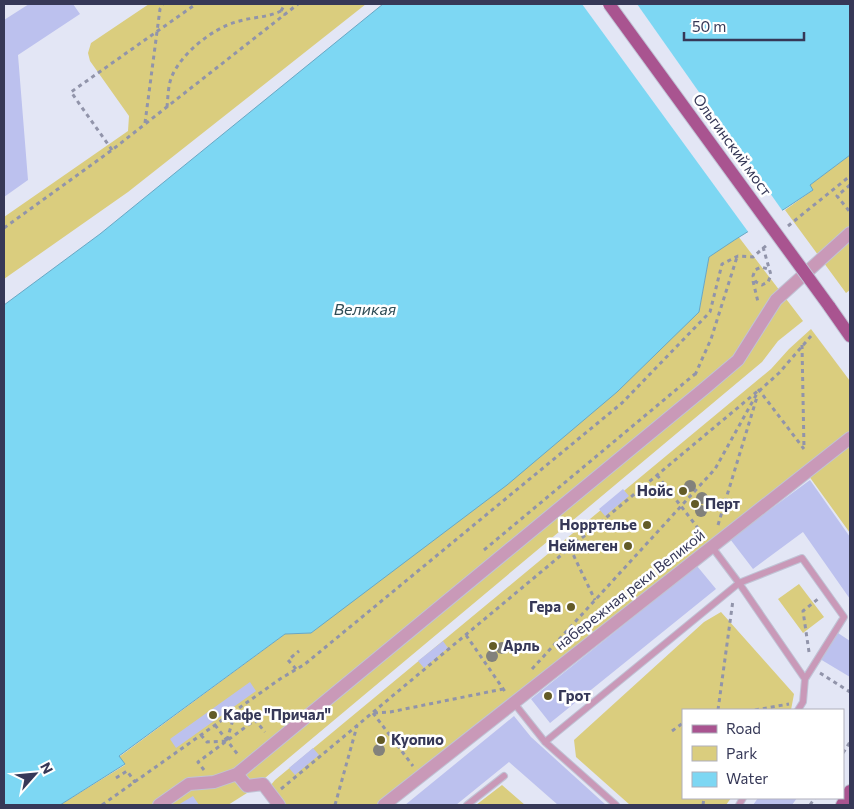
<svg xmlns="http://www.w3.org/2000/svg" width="854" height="809" font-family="Commissioner,sans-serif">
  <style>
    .green { fill: #dacd7e }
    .water { fill: #7dd7f3; stroke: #68a7c4 }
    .pier { fill: #e3e6f5 }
    .building { fill: #bcc1ee }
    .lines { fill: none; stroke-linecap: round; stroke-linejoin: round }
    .lane-casing { stroke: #c0c3d5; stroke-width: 8 }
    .street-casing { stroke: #c0c3d5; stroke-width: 14 }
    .primary-casing { stroke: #c0c3d5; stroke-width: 14 }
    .path { stroke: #9194aa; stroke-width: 3; stroke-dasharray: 4 4; stroke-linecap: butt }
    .lane { stroke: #c999b8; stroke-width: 6 }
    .street { stroke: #c999b8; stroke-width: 12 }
    .primary { stroke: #a95490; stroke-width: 12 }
    .primary-bridge-casing { stroke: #c0c3d5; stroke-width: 14; stroke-linecap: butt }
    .primary-bridge { stroke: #a95490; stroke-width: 12 }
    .tree { fill: #82817c }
    .poi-dot { fill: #635b27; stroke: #fff; stroke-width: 2 }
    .labels { text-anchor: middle; stroke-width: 5; stroke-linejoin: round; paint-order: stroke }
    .street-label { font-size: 15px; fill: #363857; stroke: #fff }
    .poi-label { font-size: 15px; font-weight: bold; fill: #363857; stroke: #fff; text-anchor: start }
    .water-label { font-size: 16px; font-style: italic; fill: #304d56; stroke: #fff }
  </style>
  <rect width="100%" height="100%" fill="#e3e6f5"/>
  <path class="green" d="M149 4H366L128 192 4 279V217L128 131 129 116 90 61 88 53 91 43Z
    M850 155V290L846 293 785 210 813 190 810 185Z
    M738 236 803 321 778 341 762 362 247 793 228 805H60L125 765 119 757 285 634 311 633 699 312 709 257Z
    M811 329 850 381V433L376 805H285L270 786 275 780 771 369 789 349Z
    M850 438V533L806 472Z
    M799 584 824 617 803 633 778 599Z
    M721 612 794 694 791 710H683V798H731L726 805H630L576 757 574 740 704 622Z
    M502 785 525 805H476Z"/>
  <path class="water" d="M383 4H850V155L810 185 813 190C779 214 743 233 709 257L699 312 617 392 507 485 311 633 285 634 119 756 125 764 60 805H4V305L100 234Z"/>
  <path class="pier" d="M582 4H637L784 213 749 233Z"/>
  <path class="building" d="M29 4H73L80 14 18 55 28 180 4 197V20Z
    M810 480 850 537V599L803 532 753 569 730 539Z
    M623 489 629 496 605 516 599 509Z
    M697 566 716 589 550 723 531 699Z
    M838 633 850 641V677L820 659Z
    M443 641 448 648 424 668 418 661Z
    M250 682 256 691 176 748 170 739Z
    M514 716 531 737 606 805H558L509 762 456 805H405Z
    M313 748 319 755 295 775 289 768Z
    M193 796 199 805H178Z
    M758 798H797L792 805H753Z"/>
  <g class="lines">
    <g class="lane-casing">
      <path id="lane" d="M712 547 739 583 802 558 844 617 805 679 803 702 798 710
        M514 703 545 742 616 805
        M545 742 739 583 805 679
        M467 805 504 776
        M739 805 743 798"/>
    </g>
    <g class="street-casing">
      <path id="street" d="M237 774 247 786 263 784 279 805
        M159 805 189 784 214 782 237 774 705 388 738 360 776 300 850 233
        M384 805 850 438"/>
    </g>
    <g class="primary-casing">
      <path id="primary" d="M829 306 850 336
        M842 805 850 791"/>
    </g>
    <path class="path" d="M281 11 285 4
      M167 107C168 97 168 85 172 76 182 53 212 29 236 22 251 17 266 18 281 11L285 15
      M145 123 160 9 163 4
      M112 150 71 92 196 4
      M850 185 837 196 850 212
      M788 226 850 176
      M4 228 112 150 298 4
      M763 247 771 275 768 282 762 285 756 282 753 276 755 270 761 267 768 269
      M753 281 758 302
      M802 345 804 449
      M695 375 711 339 737 257
      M759 391 779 373 811 336
      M657 475 704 536
      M718 525 757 397
      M570 548 595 600
      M484 550 695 374
      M466 635 506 693
      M809 652 803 611 818 599
      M296 669 288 660 299 651
      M532 669 715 469 759 390 804 449
      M820 673 850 692
      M718 710 733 600
      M755 710 789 704
      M373 713 413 766
      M374 713 390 712 503 689
      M215 725 239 756
      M672 731 683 723
      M201 735 207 742 226 741
      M227 740 232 723 227 716
      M843 753 850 742
      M204 770 198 762 255 720 265 732
      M116 778 127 771 135 782
      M281 789 759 390
      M102 805 280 679 305 664 622 403 710 312 722 264 738 256 753 257 768 244
      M335 805 357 726
      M703 805 704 798
      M810 805 815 798"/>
    <use href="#lane" class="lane"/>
    <use href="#street" class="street"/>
    <use href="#primary" class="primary"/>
    <g class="primary-bridge-casing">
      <path id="primary-bridge" d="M609 4 829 306"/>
    </g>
    <use href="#primary-bridge" class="primary-bridge"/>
  </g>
  <g class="tree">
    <circle cx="690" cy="486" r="6"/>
    <circle cx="702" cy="498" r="6"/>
    <circle cx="701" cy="511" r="6"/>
    <circle cx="502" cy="648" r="6"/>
    <circle cx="492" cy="656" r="6"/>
    <circle cx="379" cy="750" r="6"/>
  </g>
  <g class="poi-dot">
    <circle cx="683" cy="491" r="5"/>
    <circle cx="695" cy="504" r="5"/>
    <circle cx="647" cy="525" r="5"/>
    <circle cx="628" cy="546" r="5"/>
    <circle cx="571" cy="607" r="5"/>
    <circle cx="493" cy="646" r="5"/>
    <circle cx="548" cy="696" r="5"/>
    <circle cx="213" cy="715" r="5"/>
    <circle cx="381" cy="740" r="5"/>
  </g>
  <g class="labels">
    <g class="street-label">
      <text transform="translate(732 145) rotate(54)" y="5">Ольгинский мост</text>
      <text transform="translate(630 590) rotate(-38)" y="5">набережная реки Великой</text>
    </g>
    <g class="poi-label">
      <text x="673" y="496" text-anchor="end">Нойс</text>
      <text x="705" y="509">Перт</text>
      <text x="637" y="530" text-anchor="end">Норртелье</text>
      <text x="618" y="551" text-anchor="end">Неймеген</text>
      <text x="561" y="612" text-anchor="end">Гера</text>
      <text x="503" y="651">Арль</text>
      <text x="558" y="701">Грот</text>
      <text x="223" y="720">Кафе "Причал"</text>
      <text x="391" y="745">Куопио</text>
    </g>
    <g class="water-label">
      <text x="365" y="315">Великая</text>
    </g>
  </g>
  <rect width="854" height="809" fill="none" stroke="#363857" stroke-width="10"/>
  <rect x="682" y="709" width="162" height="90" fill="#ffffff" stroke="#afafbc"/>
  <rect x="692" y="725" width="25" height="8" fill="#a95490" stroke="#afafbc"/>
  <text x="726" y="734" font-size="15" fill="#363857">Road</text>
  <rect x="692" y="746" width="25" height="15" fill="#dacd7e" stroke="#afafbc"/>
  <text x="726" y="759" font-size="15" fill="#363857">Park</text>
  <rect x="692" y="772" width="25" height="15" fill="#7dd7f3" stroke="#afafbc"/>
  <text x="726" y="784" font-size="15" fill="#363857">Water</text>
  <g transform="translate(35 774) rotate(63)" stroke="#ffffff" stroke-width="4" paint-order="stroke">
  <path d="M0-4L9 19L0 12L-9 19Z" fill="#363857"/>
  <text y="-8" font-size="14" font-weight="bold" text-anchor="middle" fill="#363857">N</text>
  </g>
  <path d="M684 32v8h120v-8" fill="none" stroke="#363857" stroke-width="2.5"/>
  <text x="692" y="32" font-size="15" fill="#363857" stroke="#ffffff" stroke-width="4" paint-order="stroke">50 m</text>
</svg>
